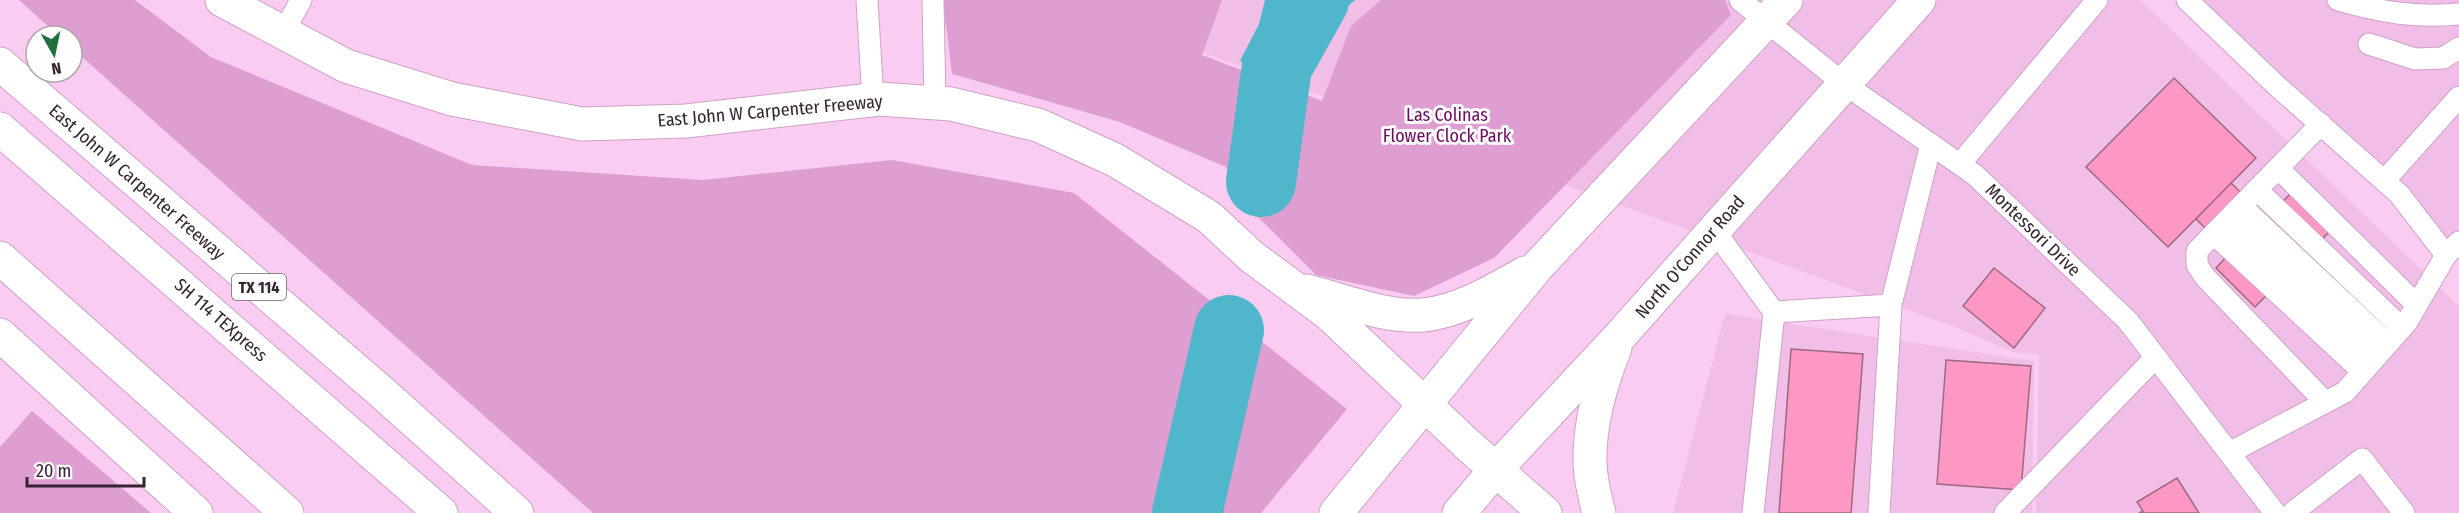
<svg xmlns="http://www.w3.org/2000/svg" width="2459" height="513" font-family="'Fira Sans Condensed',sans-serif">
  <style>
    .built { fill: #f1bee7 }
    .green { fill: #de9ed2 }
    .water { fill: #50b6cb }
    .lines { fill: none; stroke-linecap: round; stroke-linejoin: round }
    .river { stroke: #50b6cb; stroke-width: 70 }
    .building { fill: #fd98c4; stroke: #9c697e; stroke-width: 1.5 }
    .lane-casing { stroke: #cea2c6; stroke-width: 23 }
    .secondary-casing { stroke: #cea2c6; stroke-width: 35 }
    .highway-casing { stroke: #cea2c6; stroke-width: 35 }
    .lane { stroke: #fff; stroke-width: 21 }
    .secondary { stroke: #fff; stroke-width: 33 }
    .highway { stroke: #fff; stroke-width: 33 }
    .labels { text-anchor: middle; stroke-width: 6; stroke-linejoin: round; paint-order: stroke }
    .shield { fill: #fdfdfd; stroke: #70646e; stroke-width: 1.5 }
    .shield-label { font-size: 16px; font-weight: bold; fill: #342331 }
    .street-label { font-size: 18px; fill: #342331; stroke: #fdfdfd }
    .park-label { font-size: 18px; fill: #6a0b61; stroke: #fdfdfd }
  </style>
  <rect width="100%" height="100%" fill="#faccf1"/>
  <path class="built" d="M1059 0H2140L2459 306V513H2036L2039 354 2013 352 1955 327Z
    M2193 0H2459V249Z
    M1725 314 2034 361 2032 513H1673Z"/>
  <path class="green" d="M19 0H135L211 57 472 165 703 180 892 160 1074 193 1347 409 1261 513H593L72 48V36H59Z
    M943 0H1222L1202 55 1322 101 1351 26 1381 0H1725L1731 15 1494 258 1414 296 1316 275 1235 194 1226 167 1120 122 952 74Z
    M32 411 151 513H0V447Z"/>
  <path class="water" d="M1265 0H1355L1320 29 1300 82 1240 61 1259 24Z"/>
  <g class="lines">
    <path class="river" d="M1261 182 1277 66 1314 0
      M1187 513 1229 330"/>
  </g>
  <path class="building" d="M2174 78 2256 158 2168 247 2086 167Z
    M2231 183 2267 218 2293 191 2332 229 2255 307 2216 268 2230 253 2196 219Z
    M1994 268 2045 308 2014 348 1963 306Z
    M1791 349 1863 354 1851 513H1779Z
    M1946 360 2031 366 2021 490 1937 484Z
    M2177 478 2199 513H2139L2143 511 2137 502Z"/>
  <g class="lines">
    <g class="lane-casing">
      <path id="lane" d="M867 0 873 100
        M933 0 935 103
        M1740 0 1843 83 1975 175 2128 321 2275 513
        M2187 0 2278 87 2399 194 2446 255 2459 242
        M2338 0C2380 12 2415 18 2459 14
        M283 33 301 0
        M2369 44 2415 59 2443 58 2459 48
        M2321 124 2197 251V265L2205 277 2325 402
        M1960 164 2097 0
        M2278 168 2417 305
        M2385 180 2459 97
        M2257 190 2402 328
        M2241 206 2388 344
        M2226 221 2376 357
        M1714 230 1774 312 1891 305
        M2214 234 2363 372
        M2229 453 2345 392 2407 322 2446 255
        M1753 513 1774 312
        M1879 513 1891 305 1931 144
        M2005 513 2155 358
        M2292 513 2362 459 2404 513"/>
    </g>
    <g class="secondary-casing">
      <path id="secondary" d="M222 0 346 66 452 99 582 124 686 121 879 99 951 104 1038 125 1115 160 1209 217 1252 257 1329 314 1469 446 1545 513
        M1307 291C1343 300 1385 318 1423 315 1458 312 1495 290 1525 273
        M1336 513 1537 267 1786 0
        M1459 513 1496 469 1620 336 1919 0
        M1599 513C1595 497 1590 479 1590 462 1589 424 1601 383 1615 348"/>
    </g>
    <g class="highway-casing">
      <path id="highway" d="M0 64 378 389 517 513
        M0 129 441 513
        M0 258 287 513
        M0 335 196 513"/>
    </g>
    <use href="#lane" class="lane"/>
    <use href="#secondary" class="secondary"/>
    <use href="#highway" class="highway"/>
  </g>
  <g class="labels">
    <rect class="shield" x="232" y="274" width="54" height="26" rx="4.5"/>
    <g class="shield-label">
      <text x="259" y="293">TX 114</text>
    </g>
    <g class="street-label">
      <text transform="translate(770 111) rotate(-5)" y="6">East John W Carpenter Freeway</text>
      <text transform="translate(137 182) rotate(41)" y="6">East John W Carpenter Freeway</text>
      <text transform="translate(2033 230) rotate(44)" y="6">Montessori Drive</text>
      <text transform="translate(1690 257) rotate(-49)" y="6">North O'Connor Road</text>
      <text transform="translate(221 320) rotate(41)" y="6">SH 114 TEXpress</text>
    </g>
    <g class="park-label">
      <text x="1447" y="121">Las Colinas<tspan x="1447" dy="21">Flower Clock Park</tspan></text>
    </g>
  </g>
  <g transform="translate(54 54) rotate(171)"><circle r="28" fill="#fdfdfd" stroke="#ada6ab" stroke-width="1.5"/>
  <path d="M0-4.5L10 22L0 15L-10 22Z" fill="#1f6f3f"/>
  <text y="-9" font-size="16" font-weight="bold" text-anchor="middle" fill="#342331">N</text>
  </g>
  <path d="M27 477v9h117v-9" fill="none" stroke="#342331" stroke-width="3"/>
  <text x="36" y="477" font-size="18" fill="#342331" stroke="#fdfdfd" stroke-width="4.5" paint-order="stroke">20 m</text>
</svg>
